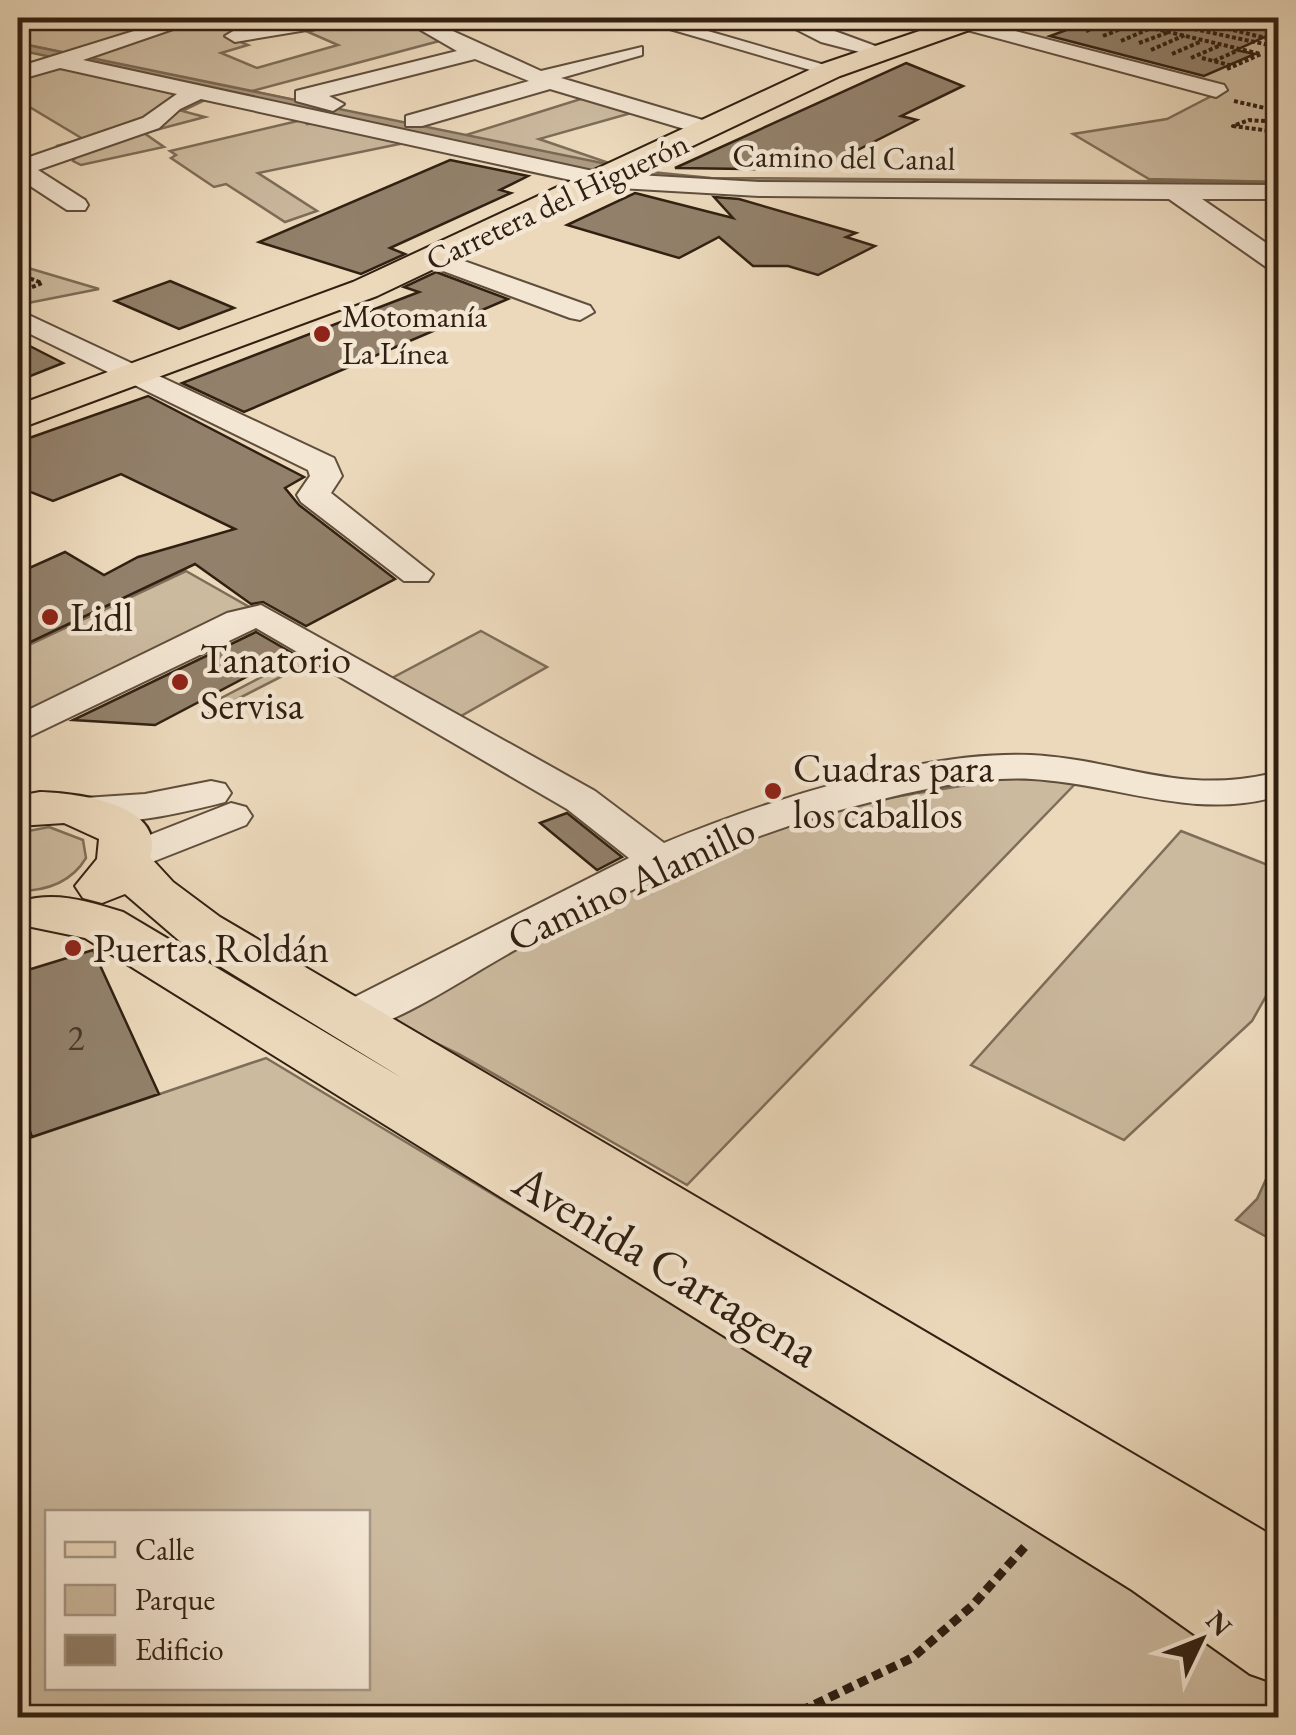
<svg xmlns="http://www.w3.org/2000/svg" width="1296" height="1735" font-family="'EB Garamond',serif">
  <style>
    .green { fill: #ccba9f; stroke: #7e6d58; stroke-width: 2.5; fill-rule: evenodd }
    .water { fill: #ac9a82; stroke: #7b6955; stroke-width: 2.5 }
    .building { fill: #92806a; stroke: #312011; stroke-width: 2.5 }
    .lines { fill: none; stroke-linecap: round; stroke-linejoin: round }
    .minor-casing { stroke: #604e3c; stroke-width: 4 }
    .major-casing { stroke: #312011; stroke-width: 4 }
    .path-far1 { stroke: #312011; stroke-width: 4; stroke-dasharray: 4 2.5; stroke-linecap: butt }
    .path { stroke: #312011; stroke-width: 9; stroke-dasharray: 10 6; stroke-linecap: butt }
    .minor { fill: #f3e6d3; fill-rule: evenodd }
    .major { fill: #ecd9bc; fill-rule: evenodd }
    .poi-dot { fill: #8f2418; stroke: #f3e6d3; stroke-width: 4 }
    .labels { text-anchor: middle; stroke-width: 9; stroke-linejoin: round; paint-order: stroke }
    .far-street-label { font-size: 32px; fill: #312011; stroke: #f3e6d3 }
    .far-poi-label { font-size: 32px; fill: #312011; stroke: #f3e6d3; text-anchor: start }
    .number-label { font-size: 35px; fill: #493827 }
    .poi-label { font-size: 40px; fill: #312011; stroke: #f3e6d3; text-anchor: start }
    .street-label { font-size: 40px; fill: #312011; stroke: #f3e6d3 }
    .near-street-label { font-size: 48px; fill: #312011; stroke: #f3e6d3 }
  </style>
  <rect width="100%" height="100%" fill="#ecd9bc"/>
  <filter id="stains"><feTurbulence type="fractalNoise" baseFrequency=".002" numOctaves="4"/><feColorMatrix values="0 0 0 0 .2 0 0 0 0 .09 0 0 0 0 .02 0 0 0 .5 -.17"/></filter>
  <radialGradient id="worn" r=".72"><stop offset=".6" stop-color="#630" stop-opacity="0"/><stop offset="1" stop-color="#630" stop-opacity=".3"/></radialGradient>
  <path class="green" d="M18 18H119L142 31 74 55 18 43Z
    M202 18H337L231 38 248 45 221 53 257 68 338 45 308 32 356 18H403L443 40 252 91 463 136 587 97 635 112 539 139 612 164 594 174 67 61Z
    M1077 18H1278V182L1149 179 1073 134 1167 119 1223 90 997 31 1015 24 1041 30Z
    M60 66 184 92 154 119 58 152 57 146 83 139 18 100V77Z
    M211 97 182 111 205 117 144 133 164 147 81 165 73 161 78 153 179 102Z
    M306 119 307 124 323 122 414 141 258 173 317 211 285 222 226 184 214 187 171 158 176 155 170 151Z
    M18 265 99 289 18 305Z
    M186 571 251 608 18 723V650Z
    M481 631 547 667 461 716 392 678Z
    M298 658 304 665 208 714 204 707Z
    M1010 778 1078 781 687 1185 459 1054 388 1020 570 917 776 826 887 798Z
    M49 827 83 840 86 858C71 883 45 891 18 891V833Z
    M1181 831 1278 869V975L1252 1021 1124 1140 971 1065Z
    M266 1058C606 1263 950 1464 1278 1688V1717H18V1142ZM48 1512H368V1688H48Z"/>
  <path class="water" d="M18 43 641 171 711 178 1278 182V190L689 186 597 172 18 50Z
    M1278 1174V1223L1270 1236H1265L1236 1220 1257 1199 1268 1175Z"/>
  <path class="building" d="M1099 18 1149 29 1151 18H1278V31L1236 50 1255 54 1204 76 1050 36Z
    M906 63 963 86 901 116 917 120 818 170 675 168Z
    M450 160 528 176 500 190 511 193 390 248 405 254 361 274 259 242Z
    M635 193 733 218 714 197 739 199 856 233 846 237 875 246 818 275 788 266H753L719 237 679 258 567 225Z
    M436 272 508 299 244 412 182 383 419 292 404 287Z
    M170 281 234 308 179 329 115 301Z
    M18 340 63 363 18 381Z
    M148 396 304 477 285 488 299 505 395 579 306 626 263 602 251 604 195 564 18 648V573L65 552 104 575 138 557 235 529 121 474 53 501 18 487V442Z
    M256 632 292 653 155 725 73 720Z
    M567 813 622 857 597 870 540 823Z
    M93 950 159 1094 32 1137 18 1098V973Z"/>
  <g class="lines">
    <g class="minor-casing">
      <path id="minor" d="M176 18H205L83 60 602 173 759 182 1278 185V199H1202L1278 251V271L1269 269 1169 199 759 196 602 187 201 99 180 109 159 128 38 170 85 200 88 205 85 210H67L18 178V161L143 118 177 94 60 68 18 80V67Z
        M310 18H353L343 24 235 42 225 36 235 30Z
        M400 18H424L541 71 642 47V55L561 78 716 124 719 129 708 136 550 89 422 126H406V116L529 81 475 59 329 96 344 104 333 111 296 101V91L457 51Z
        M632 18H663L842 70 831 76Z
        M774 18H799L889 51 879 57 821 42Z
        M965 18 1224 85 1227 90 1216 97 956 27V19Z
        M436 251 590 306 594 312 580 320 570 318 427 265 423 259Z
        M18 310 334 458 342 476 331 493 433 574 428 581H404L301 502 297 495 310 476 308 470 18 328Z
        M261 605 595 791 664 843C765 801 922 750 1031 755 1125 760 1178 797 1278 772V796C1192 821 1118 784 1032 779 978 776 919 790 867 803 746 833 634 886 524 945 468 975 410 1018 349 1035L333 1030 326 1019 333 1008 629 858 567 809 256 628 18 742V715L227 613Z
        M211 781 225 784 231 793 225 802C177 814 118 829 69 817L63 808 69 799 145 794Z
        M231 803 246 807 252 816 246 825 124 873 109 869 103 860 109 851Z"/>
    </g>
    <g class="major-casing">
      <path id="major" d="M958 18H992L989 23 840 76 377 296 18 429V405L353 282 822 64Z
        M40 792C74 793 167 803 150 857L173 882 220 917 1278 1539V1684L1250 1674 1132 1590 85 938 22 925 18 908 22 901C57 891 89 902 123 912L402 1078 182 943 125 894 102 903 83 898 75 886 97 859 99 839 64 823 18 826V796Z"/>
    </g>
    <path class="path-far1" d="M1110 18 1261 54 1227 69
      M1143 18 1278 47
      M1238 18 1278 27
      M1208 24 1278 41
      M1068 26 1090 18
      M1195 29 1222 18
      M1086 31 1117 20
      M1103 36 1133 24
      M1121 41 1151 28
      M1139 43 1169 32
      M1151 50 1185 35
      M1172 54 1202 41
      M1191 58 1221 45
      M1202 58 1233 66
      M1214 61 1239 50
      M1234 101 1278 111
      M1278 122 1249 120 1233 126 1278 132
      M18 274 42 283 18 293"/>
    <path class="path" d="M786 1718 912 1658 972 1606 1028 1543"/>
    <use href="#minor" class="minor"/>
    <use href="#major" class="major"/>
  </g>
  <g class="poi-dot">
    <circle cx="322" cy="334" r="10"/>
    <circle cx="50" cy="617" r="10"/>
    <circle cx="180" cy="682" r="10"/>
    <circle cx="773" cy="791" r="10"/>
    <circle cx="73" cy="948" r="10"/>
  </g>
  <g class="labels">
    <g class="far-street-label">
      <text transform="translate(844 157) rotate(1)" y="11">Camino del Canal</text>
      <text transform="translate(557 201) rotate(-25)" y="11">Carretera del Higuerón</text>
    </g>
    <g class="far-poi-label">
      <text x="342" y="327">Motomanía<tspan x="342" dy="37">La Línea</tspan></text>
    </g>
    <g class="number-label">
      <text x="76" y="1050">2</text>
    </g>
    <g class="poi-label">
      <text x="70" y="631">Lidl</text>
      <text x="200" y="673">Tanatorio<tspan x="200" dy="46">Servisa</tspan></text>
      <text x="793" y="782">Cuadras para<tspan x="793" dy="46">los caballos</tspan></text>
      <text x="93" y="962">Puertas Roldán</text>
    </g>
    <g class="street-label">
      <text transform="translate(631 883) rotate(-25)" y="14">Camino Alamillo</text>
    </g>
    <g class="near-street-label">
      <text transform="translate(667 1265) rotate(31)" y="17">Avenida Cartagena</text>
    </g>
  </g>
  <rect width="1296" height="1735" fill="none" stroke="#ecd9bc" stroke-width="60"/>
  <rect x="20" y="20" width="1256" height="1695" fill="none" stroke="#312011" stroke-width="5"/>
  <rect x="30" y="30" width="1236" height="1675" fill="none" stroke="#312011" stroke-width="2.5"/>
  <rect x="45" y="1510" width="325" height="180" fill="#f3e6d3" stroke="#a59785" stroke-width="2.5"/>
  <rect x="65" y="1542" width="50" height="15" fill="#ecd9bc" stroke="#a59785" stroke-width="2.5"/>
  <text x="135" y="1560" font-size="30" fill="#312011">Calle</text>
  <rect x="65" y="1585" width="50" height="30" fill="#ccba9f" stroke="#a59785" stroke-width="2.5"/>
  <text x="135" y="1610" font-size="30" fill="#312011">Parque</text>
  <rect x="65" y="1635" width="50" height="30" fill="#92806a" stroke="#a59785" stroke-width="2.5"/>
  <text x="135" y="1660" font-size="30" fill="#312011">Edificio</text>
  <g transform="translate(1201 1640) rotate(47)" stroke="#f3e6d3" stroke-width="8" paint-order="stroke">
  <path d="M0-8L18 38L0 25L-18 38Z" fill="#312011"/>
  <text y="-15" font-size="28" font-weight="bold" text-anchor="middle" fill="#312011">N</text>
  </g>
  <rect width="100%" height="100%" filter="url(#stains)"/>
  <rect width="100%" height="100%" fill="url(#worn)"/>
</svg>
